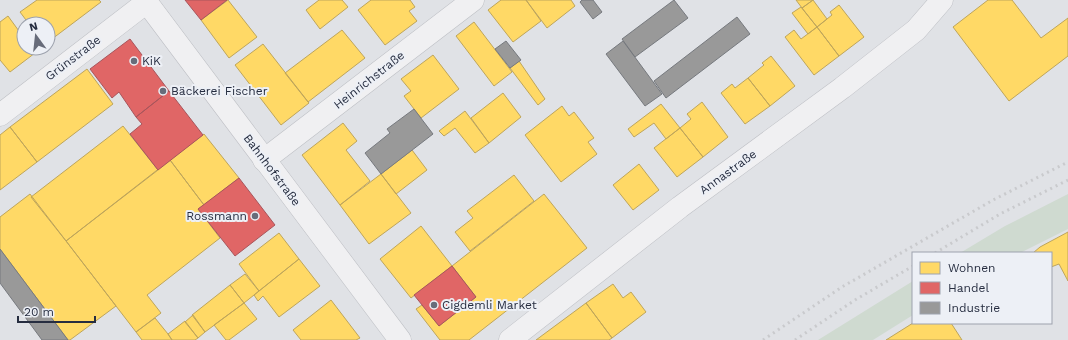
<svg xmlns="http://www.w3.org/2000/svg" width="1068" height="340" font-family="'Work Sans',sans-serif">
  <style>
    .green { fill: #cfdad0 }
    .homes { fill: #ffd966; stroke: #bea55b }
    .shops { fill: #e06666; stroke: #a8555b }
    .industry { fill: #999; stroke: #76797e }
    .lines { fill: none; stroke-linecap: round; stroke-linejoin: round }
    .minor-casing { stroke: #bdbfc4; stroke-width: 23 }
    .tertiary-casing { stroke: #bdbfc4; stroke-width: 23 }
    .minor { stroke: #f0f0f2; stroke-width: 22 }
    .tertiary { stroke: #f0f0f2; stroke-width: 22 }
    .rail { stroke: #c9cacd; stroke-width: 3; stroke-dasharray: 2 4; stroke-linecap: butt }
    .poi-dot { fill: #676c7a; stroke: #edf0f6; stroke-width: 1.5 }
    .labels { text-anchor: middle; stroke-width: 4; stroke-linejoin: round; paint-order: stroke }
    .street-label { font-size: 12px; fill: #262d40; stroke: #edf0f6 }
    .poi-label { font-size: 12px; fill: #262d40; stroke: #edf0f6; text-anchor: start }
  </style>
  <rect width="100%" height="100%" fill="#e0e2e6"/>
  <path class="green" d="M1068 194V229L1020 253H960L1005 226Z
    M913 281V315L873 340H818Z"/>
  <path class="homes" d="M37 0H99L101 2 48 42V24H29L20 12Z
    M228 0 257 37 229 58 201 20Z
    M319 0H342L348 7 320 29 306 10Z
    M371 0H410L415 7 409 11 417 21 385 45 358 10Z
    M501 0H526L541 21 513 42 488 10Z
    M526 0H571L575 6 547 28Z
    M796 0H813L802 8Z
    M813 0 827 19 817 27 802 8Z
    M988 0H1012L1041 38 1068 18V56L1009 101 953 27Z
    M839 5 864 37 839 56 817 27 832 15 830 12Z
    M801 7 817 27 808 34 792 13Z
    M8 16 24 38V48H32L35 53 10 72 0 60V22Z
    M474 22 512 72 494 86 456 36Z
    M817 27 839 56 814 75 785 37 794 30 801 39Z
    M342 30 365 58 308 102 285 73Z
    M263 44 309 103 281 125 235 65Z
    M433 55 459 89 421 118 404 96 411 91 401 79Z
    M771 56 795 86 770 106 748 78 764 65 762 63Z
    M519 61 545 99 538 105 510 68Z
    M87 69 113 104 37 162 10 127Z
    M748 78 770 106 745 124 721 93 732 84 735 88Z
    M503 93 521 117 489 143 471 118Z
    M702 102 728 137 703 157 680 128 691 119 687 114Z
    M661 104 680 128 666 139 654 123 634 137 628 129Z
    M562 106 569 116 574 112 594 138 588 142 597 154 561 182 525 135Z
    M465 111 489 143 475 153 455 128 444 136 439 131Z
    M343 123 357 141 346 150 370 181 340 205 302 155Z
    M123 126 158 170 66 241 31 197Z
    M10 127 37 162 0 190V135Z
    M680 128 703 157 677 177 654 148Z
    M204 134 239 178 204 205 170 160Z
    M412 150 427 170 396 194 381 174Z
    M170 160 204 205 198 209 220 238 147 295 161 313 136 332 66 241Z
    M639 164 659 190 633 210 613 185Z
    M381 174 411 213 369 244 340 205Z
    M514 175 534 201 470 251 455 232 473 218 467 211Z
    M30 194 116 306 70 340H68L0 249V217Z
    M544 194 587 248 469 340H440L416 309 422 305 439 326 476 297 452 266Z
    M421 226 452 266 411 298 380 259Z
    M1068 232V281L1059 264 1051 267V253H1033L1040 247Z
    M279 233 299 259 259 291 239 264Z
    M299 259 320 286 279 317 263 296 258 301 254 295Z
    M245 274 259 291 244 303 230 285Z
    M613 284 623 298 631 292 646 312 612 338 586 303Z
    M230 285 244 303 205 332 192 315Z
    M331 300 360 338 356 340H301L293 330Z
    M244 303 257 319 229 340H226L214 325Z
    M586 303 612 338 609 340H536Z
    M193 315 205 332 198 338 185 322Z
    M155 318 168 334 172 340H142L136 332Z
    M185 321 198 338 195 340H172L168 334Z
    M913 323H951L962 340H886Z"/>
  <path class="shops" d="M185 0H227L201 20Z
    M130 39 169 91 136 117 119 92 112 98 90 69Z
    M169 91 203 135 158 170 130 134 142 124 136 117Z
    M239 178 275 225 235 256 198 209Z
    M452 266 476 297 439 326 414 295Z"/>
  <path class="industry" d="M582 0H593L602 12 593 19 580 2Z
    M674 0 688 18 635 57 622 39Z
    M737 17 750 34 666 98 654 81Z
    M506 41 521 60 510 68 495 49Z
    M623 41 662 94 645 106 606 54Z
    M414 109 433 134 381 174 365 153 390 133 387 129Z
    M0 249 68 340H42L0 283Z"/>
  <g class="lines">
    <g class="minor-casing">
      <path id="minor" d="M0 115 147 2
        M264 160 473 0
        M510 340 680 207 842 88 916 30 942 0"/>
    </g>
    <g class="tertiary-casing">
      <path id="tertiary" d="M145 0 400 340"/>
    </g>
    <use href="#minor" class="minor"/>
    <use href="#tertiary" class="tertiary"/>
    <path class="rail" d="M935 253 1000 214 1068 180
      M763 340 842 287 993 200 1068 162
      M795 340 855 300 913 266"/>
  </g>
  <g class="poi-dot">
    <circle cx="134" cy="61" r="4"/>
    <circle cx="163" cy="91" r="4"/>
    <circle cx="255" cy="216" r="4"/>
    <circle cx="434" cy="305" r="4"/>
  </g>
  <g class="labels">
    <g class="street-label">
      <text transform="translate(73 58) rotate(-37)" y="4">Grünstraße</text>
      <text transform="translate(369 80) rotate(-38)" y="4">Heinrichstraße</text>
      <text transform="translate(272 170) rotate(53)" y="4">Bahnhofstraße</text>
      <text transform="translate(728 172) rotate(-36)" y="4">Annastraße</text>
    </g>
    <g class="poi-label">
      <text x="142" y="65">KiK</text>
      <text x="171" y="95">Bäckerei Fischer</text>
      <text x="247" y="220" text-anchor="end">Rossmann</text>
      <text x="442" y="309">Cigdemli Market</text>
    </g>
  </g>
  <rect x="912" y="252" width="140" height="72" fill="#edf0f6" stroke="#9da2ad"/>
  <rect x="920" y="262" width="20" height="12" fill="#ffd966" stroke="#9da2ad"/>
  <text x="948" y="272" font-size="12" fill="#262d40">Wohnen</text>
  <rect x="920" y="282" width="20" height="12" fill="#e06666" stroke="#9da2ad"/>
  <text x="948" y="292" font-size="12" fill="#262d40">Handel</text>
  <rect x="920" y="302" width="20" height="12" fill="#999999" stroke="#9da2ad"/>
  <text x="948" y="312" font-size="12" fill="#262d40">Industrie</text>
  <g transform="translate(36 36) rotate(345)"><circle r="19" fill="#edf0f6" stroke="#9da2ad"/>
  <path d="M0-3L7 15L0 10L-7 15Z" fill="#676c7a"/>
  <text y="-6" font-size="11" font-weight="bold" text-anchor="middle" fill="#262d40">N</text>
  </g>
  <path d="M18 316v6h77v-6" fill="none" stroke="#262d40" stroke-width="2"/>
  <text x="24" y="316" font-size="12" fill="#262d40" stroke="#edf0f6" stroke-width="3" paint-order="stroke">20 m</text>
</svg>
